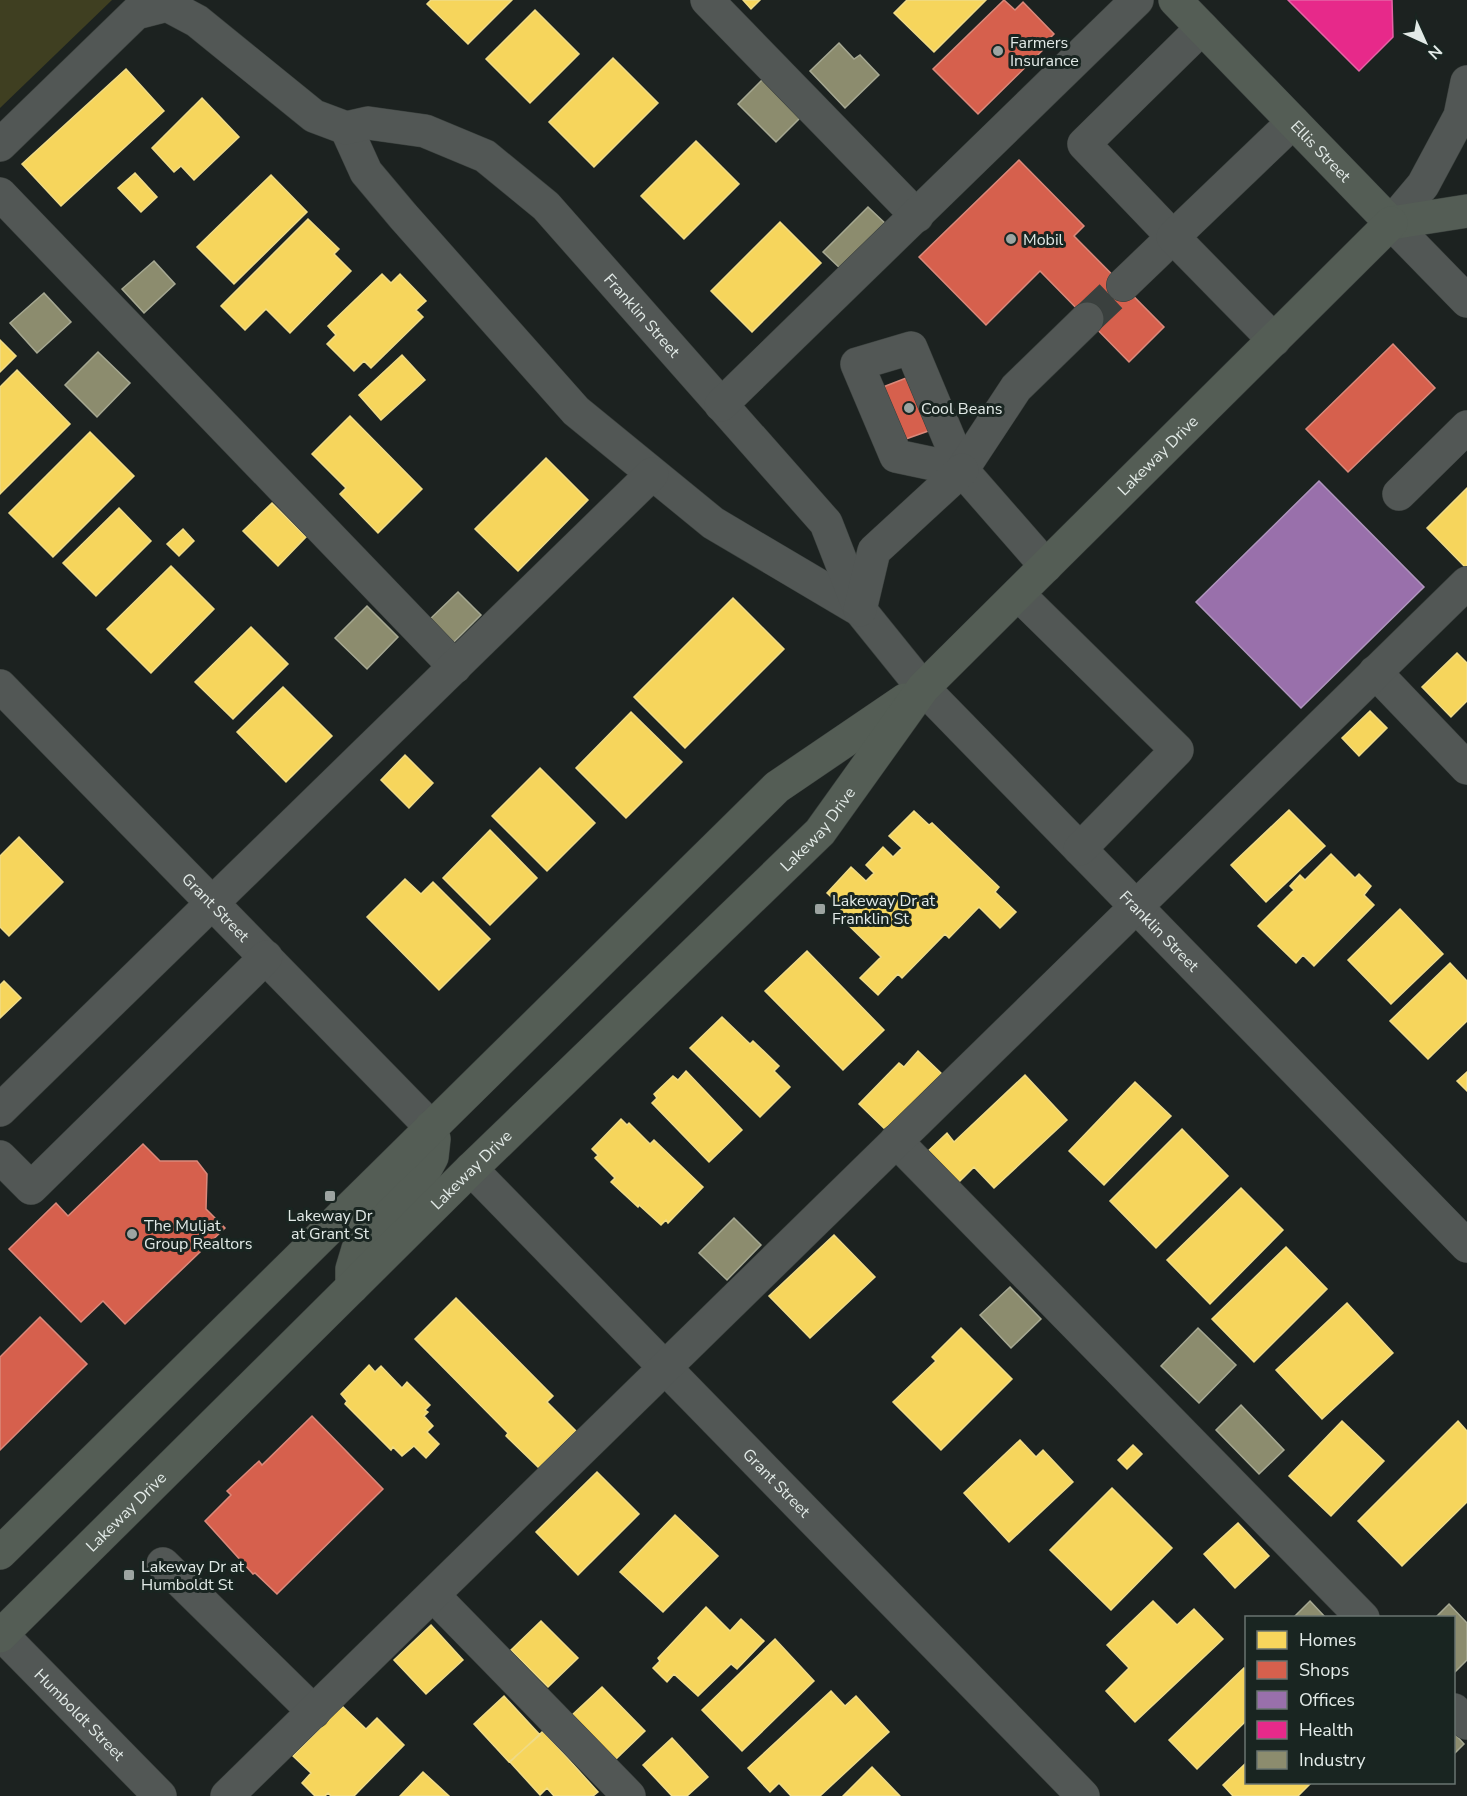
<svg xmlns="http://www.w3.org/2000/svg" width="1467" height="1796" font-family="'Nunito Sans',sans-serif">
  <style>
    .green { fill: #3f3f21 }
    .homes { fill: #f6d55c; stroke: #f0db86; stroke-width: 1.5 }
    .shops { fill: #d6604d; stroke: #da897b; stroke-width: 1.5 }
    .offices { fill: #9970ab; stroke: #af95bd; stroke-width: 1.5 }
    .health { fill: #e7298a; stroke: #e663a6; stroke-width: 1.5 }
    .industry { fill: #8c8c6e; stroke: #a6a892; stroke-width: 1.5 }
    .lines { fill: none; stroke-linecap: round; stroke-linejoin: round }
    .minor-tunnel { stroke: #3a403e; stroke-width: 33; stroke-dasharray: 33 16; stroke-linecap: butt }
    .minor-casing { stroke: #3a403d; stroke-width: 34 }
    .major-casing { stroke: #3a403d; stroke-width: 34 }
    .minor { stroke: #525755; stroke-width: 33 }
    .major { stroke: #545d55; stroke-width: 33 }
    .poi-dot { fill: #9da4a1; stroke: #192521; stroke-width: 2 }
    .labels { text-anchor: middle; stroke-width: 6; stroke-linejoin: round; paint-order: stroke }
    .poi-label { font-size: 16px; fill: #e2eae7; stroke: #192521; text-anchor: start }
    .street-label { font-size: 16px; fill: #e2eae7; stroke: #192521 }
  </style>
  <rect width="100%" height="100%" fill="#1c2220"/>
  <path class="green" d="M0 0H112L0 108Z"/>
  <path class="homes" d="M431 0H512L468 44 427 4Z
    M743 0H760L751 9Z
    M907 0H986L934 52 894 13Z
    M535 10 579 54 530 103 486 59Z
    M613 58 658 103 594 167 549 122Z
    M126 69 164 111 61 206 22 164Z
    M202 98 239 137 194 180 181 166 174 172 152 148Z
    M696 141 739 184 684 239 641 196Z
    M135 173 157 197 141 212 118 188Z
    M271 175 307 212 234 284 197 247Z
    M308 219 339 249 334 254 351 271 290 333 266 309 245 330 221 306Z
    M780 222 821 263 752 332 711 291Z
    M382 274 391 283 400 274 426 301 416 310 423 317 371 368 364 361 354 371 327 344 336 335 328 326Z
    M0 340 16 356 0 372Z
    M402 355 425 380 381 420 359 395Z
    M17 370 70 424 0 494V387Z
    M350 416 422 489 378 533 340 494 346 488 312 454Z
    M90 432 134 476 53 557 9 513Z
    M546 458 588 500 518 571 475 529Z
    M1467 488V569L1427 528Z
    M272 503 306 537 278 566 243 531Z
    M119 508 151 541 96 596 63 563Z
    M183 529 194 541 179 556 167 544Z
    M171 566 214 609 151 673 107 629Z
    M733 598 784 649 685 748 634 697Z
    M251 627 288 664 233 719 195 682Z
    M1457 653 1467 663V701L1451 717 1422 687Z
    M283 687 332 736 286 782 237 732Z
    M1370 711 1387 728 1359 756 1342 738Z
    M631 712 682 762 626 818 576 768Z
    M405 755 433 783 409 808 381 780Z
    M540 768 595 823 547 871 492 816Z
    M1289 810 1325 846 1266 902 1231 865Z
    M914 811 929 825 932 823 999 887 995 892 1016 912 1000 928 979 907 949 938 945 934 902 978 898 974 878 995 860 978 881 957 837 914 843 908 827 893 851 867 866 881 874 873 866 865 883 847 893 857 902 848 889 836Z
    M490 830 537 878 490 925 443 878Z
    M19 837 63 882 9 936 0 927V856Z
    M1331 854 1355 878 1359 874 1371 886 1364 895 1374 905 1314 966 1303 955 1296 963 1258 926 1294 890 1290 886 1300 875 1305 880Z
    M405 879 421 894 433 882 490 939 439 990 367 917Z
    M1400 909 1443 954 1391 1004 1348 960Z
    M807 951 884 1030 843 1070 765 991Z
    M1450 963 1467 981V1021L1428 1059 1390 1021Z
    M4 981 21 998 0 1018V985Z
    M722 1017 750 1044 753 1041 779 1066 774 1071 790 1087 760 1117 690 1048Z
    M918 1051 943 1075 890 1134 859 1104 899 1063 904 1067Z
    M686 1071 742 1130 709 1162 652 1103 657 1098 654 1094 673 1076 678 1080Z
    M1467 1072V1091L1457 1081Z
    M1025 1075 1067 1120 994 1188 974 1167 955 1186 925 1154 947 1133 954 1142Z
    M1135 1082 1171 1116 1104 1185 1069 1151Z
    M621 1119 627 1125 629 1123 650 1144 654 1140 703 1187 668 1223 666 1220 661 1225 639 1205 638 1207 611 1182 615 1178 595 1158 598 1155 592 1149Z
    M1182 1129 1228 1176 1156 1248 1110 1201Z
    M1241 1188 1283 1230 1210 1304 1167 1260Z
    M834 1235 875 1277 810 1338 769 1296Z
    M1286 1247 1327 1289 1254 1362 1212 1319Z
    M456 1298 553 1396 547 1402 576 1431 539 1468 506 1436 508 1433 415 1339Z
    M1347 1303 1393 1353 1322 1419 1276 1370Z
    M961 1328 1012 1379 941 1450 893 1402 936 1361 932 1357Z
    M369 1365 375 1372 381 1366 402 1388 407 1382 430 1405 425 1410 428 1412 424 1416 433 1426 427 1432 439 1444 426 1458 414 1446 402 1456 393 1447 391 1450 345 1404 347 1401 341 1394Z
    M1342 1421 1384 1461 1331 1516 1289 1476Z
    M1458 1421 1467 1431V1502L1402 1566 1358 1521Z
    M1020 1440 1036 1457 1043 1450 1073 1482 1009 1542 964 1493Z
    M1133 1445 1142 1454 1127 1469 1118 1460Z
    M597 1472 639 1514 578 1575 536 1532Z
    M1112 1488 1172 1548 1111 1610 1050 1550Z
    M675 1515 718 1556 663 1612 620 1572Z
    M1238 1523 1269 1556 1235 1588 1204 1554Z
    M1153 1601 1177 1625 1194 1609 1223 1639 1135 1722 1106 1691 1129 1668 1107 1645Z
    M706 1607 730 1631 741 1619 764 1641 737 1669 731 1664 698 1696 674 1674 667 1682 653 1668 660 1661 658 1658Z
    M541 1621 578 1658 548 1687 511 1650Z
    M431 1625 463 1660 426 1694 394 1660Z
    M775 1639 814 1681 742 1751 702 1710Z
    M1244 1668 1246 1671V1721L1197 1769 1169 1740Z
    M602 1687 645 1731 615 1760 571 1716Z
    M831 1691 845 1706 856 1696 889 1732 820 1796H791L779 1783 770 1792 748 1768Z
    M504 1696 540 1735 509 1762 474 1724Z
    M342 1706 366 1729 377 1718 404 1745 354 1796H331L328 1793 325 1796H315L302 1783 311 1773 293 1756Z
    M543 1731 598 1792 593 1796H554L547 1788 540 1795 510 1762Z
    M672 1738 708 1777 687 1796H672L643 1765Z
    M1246 1763V1782H1312L1298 1796H1233L1223 1785Z
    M872 1767 900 1796H843Z
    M423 1772 449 1796H400Z"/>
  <path class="shops" d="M1004 0 1015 10 1023 2 1054 34 1046 42 1048 45 978 114 933 69Z
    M1019 160 1084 226 1074 236 1164 327 1129 362 1040 271 986 325 919 257Z
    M1393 344 1435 388 1348 472 1306 429Z
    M914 375 934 429 903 440 883 387Z
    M143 1144 160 1161H197L207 1174 206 1209 225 1228 125 1324 103 1301 81 1322 9 1249 56 1203 68 1216Z
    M40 1317 87 1364 0 1450V1357Z
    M312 1416 383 1489 277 1594 255 1573 253 1574 205 1521 231 1495 227 1491 259 1461 262 1465Z"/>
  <path class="offices" d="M1319 481 1424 587 1301 708 1196 602Z"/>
  <path class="health" d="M1288 0H1392L1393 37 1359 71Z"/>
  <path class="industry" d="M839 43 854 59 860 55 879 75 845 108 810 71Z
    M764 78 802 116 776 142 738 104Z
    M868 207 888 226 843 271 823 252Z
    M154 261 175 284 144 313 122 289Z
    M44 293 71 322 37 353 10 323Z
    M98 352 130 383 97 417 65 385Z
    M458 592 481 615 450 646 427 622Z
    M367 606 398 637 367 669 335 638Z
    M734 1218 761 1245 727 1280 699 1253Z
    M1010 1287 1041 1319 1011 1348 980 1315Z
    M1198 1328 1236 1365 1199 1403 1161 1366Z
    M1241 1405 1284 1450 1259 1474 1216 1430Z
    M1310 1601 1326 1618H1293Z
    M1449 1604 1467 1623V1660L1454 1673V1618H1435Z
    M1454 1733 1464 1744 1454 1754Z"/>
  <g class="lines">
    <path class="minor-tunnel" d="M1087 319 1123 285"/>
    <g class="minor-casing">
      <g id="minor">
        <path d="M707 0 917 216"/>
        <path d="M1467 82 1460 116 1423 185 1391 223 1467 301"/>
        <path d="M346 128 366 172 403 216 576 411 713 523 860 610"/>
        <path id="s1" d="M0 145 136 13 167 5 197 21 314 116 346 128 368 123 425 131 485 156 546 206 826 523 860 610 923 688 1467 1246"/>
        <path d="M0 194 455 667"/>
        <path d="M1123 285 1173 237 1084 144 1202 28"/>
        <path d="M1274 340 1173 237 1293 122"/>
        <path d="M911 348 962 470 896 456 857 364Z"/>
        <path d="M721 405 1137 0"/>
        <path d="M1399 494 1467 427"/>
        <path d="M1046 566 962 470 1016 388 1087 319"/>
        <path d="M1018 594 1177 750 1080 849"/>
        <path d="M860 610 874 551 962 470"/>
        <path d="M1375 672 1467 768"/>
        <path id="s2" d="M0 686 431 1127"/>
        <path d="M0 1110 652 474"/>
        <path d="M896 1141 1363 1618"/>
        <path d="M0 1157 31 1188 266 957"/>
        <path id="s3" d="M471 1169 1083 1796"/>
        <path d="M163 1564 314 1712"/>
        <path d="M433 1595 629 1796"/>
        <path id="s4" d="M0 1633 160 1796"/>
        <path d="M1454 1710 1467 1723"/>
        <path d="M227 1796 1467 583"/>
      </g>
    </g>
    <g class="major-casing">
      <g id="major">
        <path id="s5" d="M1175 0 1391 223"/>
        <path d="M1391 223 1467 211"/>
        <path d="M352 1287V1269L358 1249 406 1189 425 1170 432 1157 434 1139 431 1127"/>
        <path d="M0 1553 777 787 905 700"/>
        <path id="s6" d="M0 1636 471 1169 820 832 923 688 1391 223"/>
      </g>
    </g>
    <use href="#minor" class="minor"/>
    <use href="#major" class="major"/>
  </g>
  <g class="poi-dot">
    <circle cx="998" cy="51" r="6"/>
    <circle cx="1011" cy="239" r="6"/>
    <circle cx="909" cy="408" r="6"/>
    <rect x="814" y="903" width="12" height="12" rx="3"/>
    <rect x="324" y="1190" width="12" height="12" rx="3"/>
    <circle cx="132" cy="1234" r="6"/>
    <rect x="123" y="1569" width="12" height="12" rx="3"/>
  </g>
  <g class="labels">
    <g class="poi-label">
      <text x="1010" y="48">Farmers<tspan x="1010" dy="18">Insurance</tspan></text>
      <text x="1023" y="245">Mobil</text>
      <text x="921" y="414">Cool Beans</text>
      <text x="832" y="906">Lakeway Dr at<tspan x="832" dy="18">Franklin St</tspan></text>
      <text x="330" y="1221" text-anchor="middle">Lakeway Dr<tspan x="330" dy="18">at Grant St</tspan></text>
      <text x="144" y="1231">The Muljat<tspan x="144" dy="18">Group Realtors</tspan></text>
      <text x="141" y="1572">Lakeway Dr at<tspan x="141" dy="18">Humboldt St</tspan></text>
    </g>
    <g class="street-label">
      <text dy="6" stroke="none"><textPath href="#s5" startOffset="210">Ellis Street</textPath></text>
      <text dy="6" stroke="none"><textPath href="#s1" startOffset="810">Franklin Street</textPath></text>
      <text dy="6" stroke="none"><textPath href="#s6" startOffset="1656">Lakeway Drive</textPath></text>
      <text dy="6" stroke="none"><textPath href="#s6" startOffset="1149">Lakeway Drive</textPath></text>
      <text dy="6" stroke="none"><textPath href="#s2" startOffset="309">Grant Street</textPath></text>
      <text dy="6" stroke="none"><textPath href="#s1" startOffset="1620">Franklin Street</textPath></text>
      <text dy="6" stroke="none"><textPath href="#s6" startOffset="663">Lakeway Drive</textPath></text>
      <text dy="6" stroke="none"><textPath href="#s3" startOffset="438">Grant Street</textPath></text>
      <text dy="6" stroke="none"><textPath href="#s6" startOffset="177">Lakeway Drive</textPath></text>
      <text dy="6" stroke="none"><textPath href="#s4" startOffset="114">Humboldt Street</textPath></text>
    </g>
  </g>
  <rect x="1245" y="1616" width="210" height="168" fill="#192521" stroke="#697470" stroke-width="1.5"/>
  <rect x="1257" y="1631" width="30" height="18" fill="#f6d55c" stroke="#697470" stroke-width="1.5"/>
  <text x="1299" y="1646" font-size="18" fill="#e2eae7">Homes</text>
  <rect x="1257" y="1661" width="30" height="18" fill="#d6604d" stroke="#697470" stroke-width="1.5"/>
  <text x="1299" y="1676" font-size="18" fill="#e2eae7">Shops</text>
  <rect x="1257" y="1691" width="30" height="18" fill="#9970ab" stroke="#697470" stroke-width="1.5"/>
  <text x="1299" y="1706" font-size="18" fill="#e2eae7">Offices</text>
  <rect x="1257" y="1721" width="30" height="18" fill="#e7298a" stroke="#697470" stroke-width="1.5"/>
  <text x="1299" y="1736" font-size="18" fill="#e2eae7">Health</text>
  <rect x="1257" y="1751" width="30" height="18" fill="#8c8c6e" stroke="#697470" stroke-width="1.5"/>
  <text x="1299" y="1766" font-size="18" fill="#e2eae7">Industry</text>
  <g transform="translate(1425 42) rotate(135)" stroke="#192521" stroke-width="4.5" paint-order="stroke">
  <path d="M0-4.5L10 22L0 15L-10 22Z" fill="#e2eae7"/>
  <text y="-9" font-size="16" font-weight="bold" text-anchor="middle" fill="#e2eae7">N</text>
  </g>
</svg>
